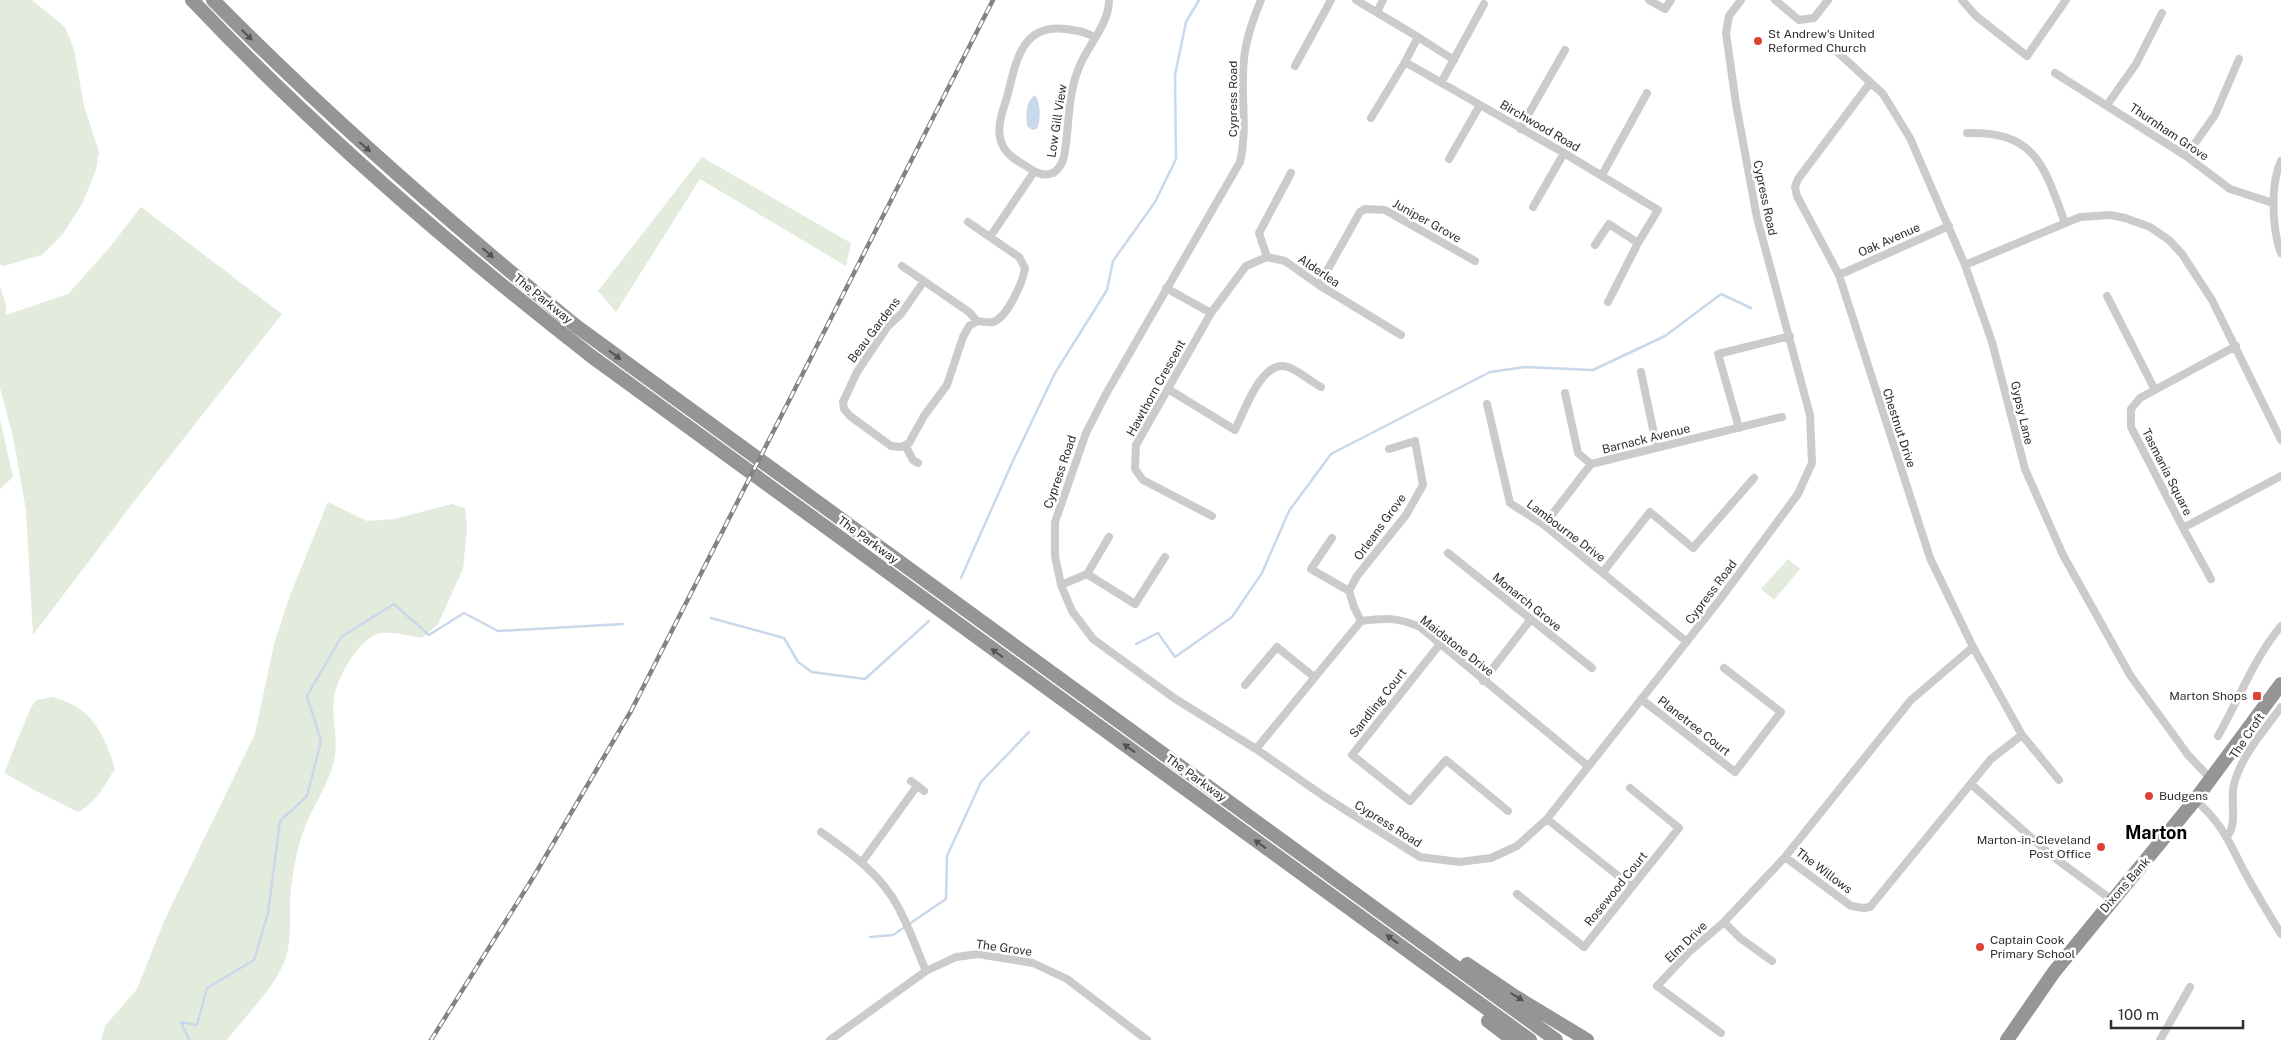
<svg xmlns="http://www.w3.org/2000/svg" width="2281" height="1040" font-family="'Public Sans',sans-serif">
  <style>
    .green { fill: #e2ebdc }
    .water { fill: #c9d8ea }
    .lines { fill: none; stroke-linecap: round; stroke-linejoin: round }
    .stream { stroke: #c9d8ea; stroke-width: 2.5 }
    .street { stroke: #cbcbcb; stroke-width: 8 }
    .highway { stroke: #959595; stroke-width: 14 }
    .rail-casing { stroke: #838383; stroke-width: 4.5 }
    .rail { stroke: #fff; stroke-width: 2.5; stroke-dasharray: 8; stroke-linecap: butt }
    .oneway { fill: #525252 }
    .poi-dot { fill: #de4237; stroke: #fff; stroke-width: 2 }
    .labels { text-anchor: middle; stroke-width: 5; stroke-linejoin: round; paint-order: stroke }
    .poi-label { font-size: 12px; fill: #2e2e2e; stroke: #fff; text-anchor: start }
    .street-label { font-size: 12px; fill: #2e2e2e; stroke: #fff }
    .district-label { font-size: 18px; font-weight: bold; fill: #000; stroke: #fff }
  </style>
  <rect width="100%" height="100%" fill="#fff"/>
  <path class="green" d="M0 0H32L65 27 74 49 84 106 99 152 96 170 82 204 62 235 42 255 3 266 0 265Z
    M702 157 851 243 846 266 700 179 616 312 598 291Z
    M141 207 282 314 139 495 33 635 26 510 13 437 0 388V287L6 304V315L68 294 110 247Z
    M0 419 13 477 0 489Z
    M328 502 367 521 394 519 452 504 465 508 467 528 463 569 438 624 422 638C409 636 390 630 377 634 358 641 336 679 334 698 331 717 338 736 335 755 332 778 316 801 307 822 298 842 294 866 291 888 288 914 294 943 282 967 269 994 245 1016 227 1040H101L105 1026 137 989 165 919 255 734 274 644 290 595Z
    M1788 559 1800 569 1774 600 1761 589Z
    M52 697C91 706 104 733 115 769 103 787 98 801 78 812L38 792 4 773 31 707 37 700Z"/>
  <path class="water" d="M1035 95C1041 104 1041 119 1037 129L1032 130 1027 126C1026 115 1025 102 1035 95Z"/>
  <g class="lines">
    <path class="stream" d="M961 578 1012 463 1055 373 1107 290 1113 261 1155 202 1176 159 1175 75 1186 22 1199 0
      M711 618 784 638 798 662 812 672 865 679 929 621
      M1136 644 1158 633 1175 657 1232 617 1262 573 1289 511 1331 454 1490 372 1525 367 1593 370 1665 336 1721 294 1751 308
      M870 937 893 935 946 899 947 856 981 782 1029 732
      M189 1040 181 1022 197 1025 207 988 254 960 268 913 280 821 307 796 321 741 307 696 341 637 394 604 429 635 464 613 498 631 623 624"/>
    <path class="street" d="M1261 0C1253 19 1246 38 1244 59 1240 94 1248 128 1240 162L1106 394 1086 433 1055 522V556L1061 585 1072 611 1093 639 1174 698 1256 749 1325 797 1420 857 1459 862 1491 858 1517 846 1547 819 1721 598 1798 494 1812 463 1810 415 1757 218 1736 104 1726 33 1729 16 1741 0
      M1356 0 1418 37 1405 62 1564 153 1658 210 1638 243 1608 302
      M1649 0 1665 9 1671 0
      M1775 0 1799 20 1814 18 1828 0
      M1962 0 1976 16 2027 56 2066 0
      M1377 12 1383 0
      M1418 37 1454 60
      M1095 38C1086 31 1077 31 1066 29 1020 23 1016 64 1007 97 1002 113 995 130 1003 146 1007 155 1017 161 1026 166 1035 172 1042 177 1053 173 1066 165 1065 148 1067 135 1069 113 1070 90 1078 70 1086 46 1109 26 1109 0
      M1832 47 1883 94 1910 138 1965 265 1992 342 2025 469 2063 555 2130 675 2188 755 2210 778
      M1295 66 1331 0
      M2055 73 2186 156 2230 189 2273 203
      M1441 83 1484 4
      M1870 83 1798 179 1795 187 1797 196 1839 275 1930 558 1973 647 2022 735 2059 780
      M2107 105 2136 64 2162 13
      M1371 118 1405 62
      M1520 129 1565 50
      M1967 133C2036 131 2044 166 2065 223
      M2186 156 2215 115 2239 59
      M1449 159 1480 105
      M2281 161C2270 184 2272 229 2281 253
      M1602 175 1647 93
      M1533 207 1564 153
      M968 222 1019 257 1025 268C1023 282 1007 318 993 322 987 323 982 321 977 321
      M990 237 1034 172
      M1595 245 1609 224 1638 243
      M1267 257 1259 233 1291 173
      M1965 265 2080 217 2110 215 2125 218 2150 227 2169 240 2182 254 2212 300 2281 440
      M902 266 924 281
      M1839 275 1949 226
      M924 281 969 312 977 321 969 326 963 337 947 385 924 416 909 443 901 447 891 446 850 416 844 409 843 402 857 372 888 326 901 314Z
      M1319 285 1360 212 1365 209 1385 210 1475 261
      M1166 288 1211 313 1136 445 1135 469 1143 480 1212 516
      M2107 296 2154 388
      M1211 313 1246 266 1267 257 1285 261 1319 285 1401 335
      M2236 346 2140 398 2131 409V427L2183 528 2281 476
      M1641 372 1657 448
      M1168 389 1235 430C1244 412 1262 358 1288 367 1299 371 1310 381 1321 387
      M1565 393 1578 453 1591 464
      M1487 404 1510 503 1544 525 1687 642
      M1739 428 1718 354 1790 336
      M905 445 913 460 918 463
      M1544 525 1591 464 1782 417
      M2183 528 2211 579
      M1332 538 1311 569 1349 591
      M1448 553 1592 668
      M1603 572 1650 512 1693 548 1754 478
      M1087 574 1109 537
      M1061 585 1087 574 1135 604 1165 557
      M1361 621 1354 607 1349 591 1357 576 1406 515 1423 485 1415 441 1389 449
      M1440 644 1352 755 1410 801 1446 760 1508 811
      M1973 647 1911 700 1785 857 1851 906 1864 908 1870 907 1991 759 2022 735
      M1483 681 1531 619
      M1245 685 1277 647 1314 677
      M1641 699 1735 772 1781 712 1724 668
      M2218 736C2239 699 2254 658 2281 626
      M1256 749 1361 621C1385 618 1397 617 1420 627L1588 766
      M911 781 924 791
      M1971 784 2052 856 2112 900
      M2195 800C2225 825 2231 848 2249 880 2259 898 2270 916 2281 934
      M1547 819 1632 887
      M821 832C850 853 881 874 898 907 909 927 917 950 926 971
      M2227 836C2238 826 2230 799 2234 784 2242 754 2264 731 2281 707
      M862 862 917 786
      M1517 894 1584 947 1679 828 1630 788
      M1724 922 1740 938 1772 961
      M1721 1033 1657 986 1689 952 1724 922 1785 857
      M830 1040 926 971 956 957 978 954 1033 963 1067 979 1147 1040
      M2160 1040 2190 987"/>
    <path class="highway" d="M192 0C314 129 450 246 591 356L1530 1040
      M213 0C327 116 450 223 576 326L1556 1040
      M1467 964 1516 997 1587 1040
      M1488 1021 1513 1040
      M2007 1040 2054 972 2195 800 2281 684"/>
    <g class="rail-casing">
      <path id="rail" d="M431 1040 534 876 631 711 993 0"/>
    </g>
    <use href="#rail" class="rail"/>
  </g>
  <defs><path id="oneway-solid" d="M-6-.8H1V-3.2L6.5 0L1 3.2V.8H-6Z" transform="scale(1.25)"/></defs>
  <g class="oneway">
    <use href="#oneway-solid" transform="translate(247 35) rotate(45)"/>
    <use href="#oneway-solid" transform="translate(365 147) rotate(41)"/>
    <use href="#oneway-solid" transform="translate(488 253) rotate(41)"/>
    <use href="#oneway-solid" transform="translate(615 355) rotate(37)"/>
    <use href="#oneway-solid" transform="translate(997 653) rotate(-144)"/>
    <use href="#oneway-solid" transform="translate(1129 748) rotate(-144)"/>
    <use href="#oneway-solid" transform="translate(1260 844) rotate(-144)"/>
    <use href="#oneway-solid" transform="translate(1392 939) rotate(-144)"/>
    <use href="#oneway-solid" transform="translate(1517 997) rotate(32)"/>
  </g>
  <g class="poi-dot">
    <circle cx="1758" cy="41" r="5"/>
    <rect x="2252" y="691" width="10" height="10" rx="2.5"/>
    <circle cx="2149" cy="796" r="5"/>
    <circle cx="2101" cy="847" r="5"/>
    <circle cx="1980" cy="947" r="5"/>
  </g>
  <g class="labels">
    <g class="poi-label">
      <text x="1768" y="38">St Andrew's United<tspan x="1768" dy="14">Reformed Church</tspan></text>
      <text x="2247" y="700" text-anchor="end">Marton Shops</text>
      <text x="2159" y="800">Budgens</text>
      <text x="2091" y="844" text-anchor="end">Marton-in-Cleveland<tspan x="2091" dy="14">Post Office</tspan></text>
      <text x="1990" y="944">Captain Cook<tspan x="1990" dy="14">Primary School</tspan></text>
    </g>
    <g class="street-label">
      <text transform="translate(1233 99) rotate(-90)" y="4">Cypress Road</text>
      <text transform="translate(1057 121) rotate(-81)" y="4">Low Gill View</text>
      <text transform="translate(1540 126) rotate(30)" y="4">Birchwood Road</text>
      <text transform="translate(2169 132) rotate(34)" y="4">Thurnham Grove</text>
      <text transform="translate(1765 198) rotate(78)" y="4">Cypress Road</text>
      <text transform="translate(1427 221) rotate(29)" y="4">Juniper Grove</text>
      <text transform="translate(1889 240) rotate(-24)" y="4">Oak Avenue</text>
      <text transform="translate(1319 271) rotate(34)" y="4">Alderlea</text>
      <text transform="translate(543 299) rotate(39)" y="4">The Parkway</text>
      <text transform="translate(874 330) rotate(-53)" y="4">Beau Gardens</text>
      <text transform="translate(1156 388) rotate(-61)" y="4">Hawthorn Crescent</text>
      <text transform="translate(2022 413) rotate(77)" y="4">Gypsy Lane</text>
      <text transform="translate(1899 428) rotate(72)" y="4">Chestnut Drive</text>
      <text transform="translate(1646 439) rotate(-14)" y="4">Barnack Avenue</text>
      <text transform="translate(1060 472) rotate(-71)" y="4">Cypress Road</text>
      <text transform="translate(2167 472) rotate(63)" y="4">Tasmania Square</text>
      <text transform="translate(1380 527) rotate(-54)" y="4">Orleans Grove</text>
      <text transform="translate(1566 531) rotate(37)" y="4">Lambourne Drive</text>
      <text transform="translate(868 540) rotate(36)" y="4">The Parkway</text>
      <text transform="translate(1711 592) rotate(-53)" y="4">Cypress Road</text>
      <text transform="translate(1527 602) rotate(39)" y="4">Monarch Grove</text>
      <text transform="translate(1457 646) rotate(38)" y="4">Maidstone Drive</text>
      <text transform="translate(1378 703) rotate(-52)" y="4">Sandling Court</text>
      <text transform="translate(1694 726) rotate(38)" y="4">Planetree Court</text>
      <text transform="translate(2247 736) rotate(-56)" y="4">The Croft</text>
      <text transform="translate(1196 778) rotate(36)" y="4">The Parkway</text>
      <text transform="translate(1388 824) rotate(32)" y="4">Cypress Road</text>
      <text transform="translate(1824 871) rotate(37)" y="4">The Willows</text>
      <text transform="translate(2125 885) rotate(-49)" y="4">Dixons Bank</text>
      <text transform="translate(1616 889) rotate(-51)" y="4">Rosewood Court</text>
      <text transform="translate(1686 942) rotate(-44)" y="4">Elm Drive</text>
      <text transform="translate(1004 948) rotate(8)" y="4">The Grove</text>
    </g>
    <g class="district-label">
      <text x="2156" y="839">Marton</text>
    </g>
  </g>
  <path d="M2111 1020v8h132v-8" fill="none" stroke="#2e2e2e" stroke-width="2.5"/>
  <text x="2118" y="1020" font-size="15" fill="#2e2e2e" stroke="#ffffff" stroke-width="4" paint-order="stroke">100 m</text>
</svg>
